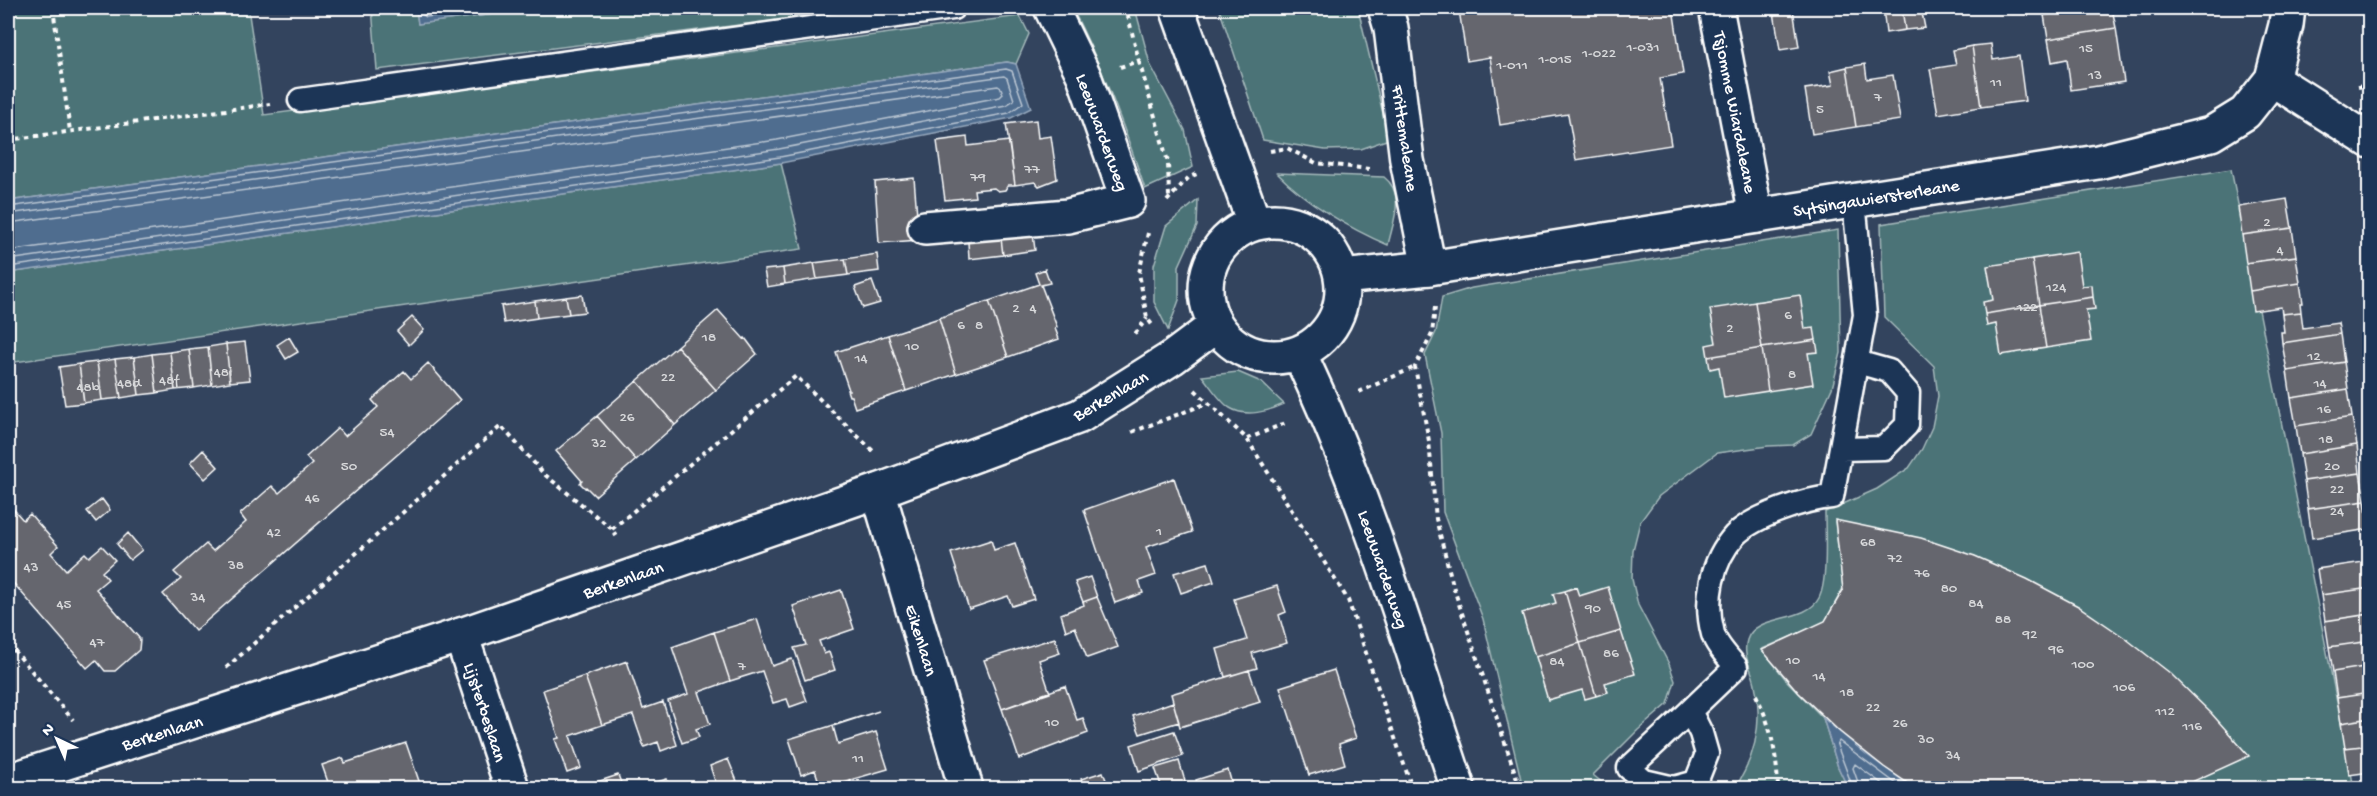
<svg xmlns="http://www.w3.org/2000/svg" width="2377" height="796" font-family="'Gochi Hand',sans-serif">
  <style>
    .green { fill: #4b7377; stroke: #a5b9bb; stroke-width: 1.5 }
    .water { fill: #4f6d8f; stroke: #95a7bc; stroke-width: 1.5 }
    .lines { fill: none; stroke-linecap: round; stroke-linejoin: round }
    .shore { stroke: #b9c5d2; stroke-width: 1.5 }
    .building { fill: #65666e; stroke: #fff; stroke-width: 1.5 }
    .lane-casing { stroke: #fff; stroke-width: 27 }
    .street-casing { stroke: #fff; stroke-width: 38 }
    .secondary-casing { stroke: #fff; stroke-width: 38 }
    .path { stroke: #fff; stroke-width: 4; stroke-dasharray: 4.5 4.5; stroke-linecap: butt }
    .lane { stroke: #1d3557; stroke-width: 22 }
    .street { stroke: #1d3557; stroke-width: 33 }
    .secondary { stroke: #1d3557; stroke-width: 33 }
    .labels { text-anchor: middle; stroke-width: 6; stroke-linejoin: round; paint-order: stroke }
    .number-label { font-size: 15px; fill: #d8d9db }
    .street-label { font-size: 18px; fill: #fff; stroke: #1d3557 }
  </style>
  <rect width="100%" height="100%" fill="#33445e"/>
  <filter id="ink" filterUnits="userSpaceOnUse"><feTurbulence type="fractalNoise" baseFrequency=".0167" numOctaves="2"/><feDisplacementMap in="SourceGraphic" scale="12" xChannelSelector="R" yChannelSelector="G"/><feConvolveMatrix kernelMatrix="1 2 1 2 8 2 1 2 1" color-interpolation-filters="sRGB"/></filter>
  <g filter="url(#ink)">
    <path class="green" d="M8 8H248L264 115 1020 16 1029 34 1016 64 1007 62 8 201Z
      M372 8H416L418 24 539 8H876L377 70Z
      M1072 8H1135L1150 64 1185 130 1193 167 1145 189C1124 126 1102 66 1072 8Z
      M1219 8H1358L1389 139 1361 149 1325 150 1263 140Z
      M781 163 802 249 8 363V273Z
      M2231 169 2354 788H2182L2185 783 1915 537 1835 522 1843 588 1825 622 1762 649 1787 681 1823 718 1838 767 1848 788H1735C1756 756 1763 722 1755 684 1752 669 1742 656 1747 640 1755 613 1806 624 1819 598 1828 581 1825 533 1825 512L1877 489 1909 468 1922 449 1932 427 1938 396 1934 366 1884 317 1881 224Z
      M1277 173 1384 177C1406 194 1393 222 1388 245 1350 229 1305 202 1277 173Z
      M1198 200 1197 226 1179 266V300L1168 330 1154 302V265L1166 226Z
      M1838 230 1841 353 1832 388 1811 434 1793 445 1768 446 1717 453 1659 496 1640 522 1633 550 1632 579 1638 605 1669 664 1675 681 1668 704 1638 730 1593 775 1609 788H1523L1483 619 1443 512 1441 433 1425 355 1436 332 1442 297 1472 288Z
      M1238 372 1261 382 1284 404C1269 411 1246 418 1230 408 1221 403 1209 384 1202 376Z"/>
    <path class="water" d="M416 8H539L418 24Z
      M1007 62 1016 64 1031 108 1011 118 781 163 8 273V201Z
      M1823 718 1866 754 1913 788H1848L1838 767Z"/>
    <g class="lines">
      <path class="shore" d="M422 8 423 15 426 17 495 8
        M8 207 1006 69 1012 71 1023 103 1009 113 780 157 8 267
        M8 214 1004 76 1007 78 1014 100 1006 105 779 149 8 260
        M8 223 998 86 1001 88 1003 94 1000 97 777 140 8 251
        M1853 788 1837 745 1839 741 1902 788
        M1860 788 1853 768 1855 764 1888 788"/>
    </g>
    <path class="building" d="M1473 8H1673L1683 74 1660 78 1671 145 1576 160 1568 114 1500 125 1490 57 1467 61 1459 10Z
      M1773 8H1793V9L1774 12Z
      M1883 8H1902L1905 30 1886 33Z
      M1902 8H1921L1925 28 1905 30Z
      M2011 8H2030L2031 11 2012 14Z
      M2059 8H2112L2116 28 2048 39 2044 15 2060 13Z
      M1793 9 1799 47 1780 50 1774 12Z
      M2116 28 2124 82 2071 90 2067 59 2052 62 2048 39Z
      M1991 44 1993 60 2019 56 2025 101 1981 107 1972 46Z
      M1972 46 1981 107 1938 114 1930 69 1956 65 1953 50Z
      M1865 64 1867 79 1893 75 1900 120 1856 127 1847 67Z
      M1847 67 1856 127 1812 134 1805 89 1833 85 1830 71Z
      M1036 120 1038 138 1051 136 1057 179 1039 186 1035 182 1015 185 1006 124Z
      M967 137 968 146 1009 141 1015 185H1008L1005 190 998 191 994 188 974 190 975 197 945 200 937 141Z
      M914 178 919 240 879 243 875 182Z
      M2287 199 2292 228 2242 235 2238 207Z
      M2292 228 2296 256 2246 263 2242 235Z
      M1033 234 1035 250 1003 255 1001 238Z
      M1001 238 1003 255 969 259 968 242Z
      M2077 252 2082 286 2092 285 2093 297 2039 305 2032 259Z
      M877 254 879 271 848 275 845 259Z
      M2296 256 2300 283 2250 291 2246 263Z
      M845 259 848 275 817 279 814 263Z
      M2032 259 2039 305 1985 314 1983 302 1993 300 1987 266Z
      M814 263 817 279 785 284 783 268Z
      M783 268 785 284 767 287 764 270Z
      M1045 269 1050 283 1041 285 1057 327 1055 328 1059 339 1008 357 989 301 1039 284 1035 273Z
      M872 281 880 303 863 308 855 287Z
      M2300 283 2303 303H2300L2301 312 2282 314 2281 307 2253 311 2250 291Z
      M582 295 585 312 569 314 566 297Z
      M1800 295 1805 329 1814 328 1816 340 1762 348 1755 302Z
      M566 297 569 314 537 318 535 301Z
      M2093 297 2095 309 2086 310 2091 341 2046 348 2039 305Z
      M535 301 537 318 504 323 501 306Z
      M989 301 1008 357 956 374 939 318Z
      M1755 302 1762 348 1708 357 1706 345 1716 343 1710 309Z
      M2039 305 2046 348 2001 355 1996 324 1987 326 1985 314Z
      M718 310 744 339 745 338 757 354 716 390 677 346Z
      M2301 312 2303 328 2338 323 2340 334 2282 343 2281 332H2284L2282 314Z
      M412 317 424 330 409 345 397 331Z
      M939 318 956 374 906 391 888 335Z
      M2340 334 2344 362 2287 371 2282 343Z
      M888 335 906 391 855 408 851 396H849L847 390H849L836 352Z
      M289 337 298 352 286 359 277 345Z
      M1816 340 1818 352 1808 353 1813 384 1768 391 1762 348Z
      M245 342 250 380 230 382 226 344Z
      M226 344 230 382 212 385 208 347Z
      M677 346 716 390 675 425 637 381Z
      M208 347 212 385 194 388 189 349Z
      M1762 348 1768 391 1724 398 1719 367 1710 369 1708 357Z
      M189 349 194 388 175 390 170 352Z
      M170 352 175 390 157 393 152 354Z
      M152 354 157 393 139 395 134 357Z
      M134 357 139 395 121 398 115 359Z
      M115 359 121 398 102 400 97 362Z
      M97 362 102 400 84 403 79 364Z
      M2344 362 2348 389 2291 398 2287 371Z
      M428 363 460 400 195 631 163 594 181 579 174 572 206 544 213 551 246 522 240 514 272 486 279 493 312 464 306 457 338 428 345 436 378 407 372 400 404 371 411 379Z
      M79 364 84 403 65 405 59 367Z
      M637 381 675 425 636 460 597 416Z
      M2348 389 2352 417 2296 426 2291 398Z
      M597 416 636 460 595 496 586 487 585 488 580 483 582 481 556 451Z
      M2352 417 2357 445 2300 454 2296 426Z
      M2357 445 2360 473 2304 481 2300 454Z
      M203 450 218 467 205 479 190 463Z
      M2360 473 2365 501 2308 509 2304 481Z
      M1174 478 1192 532 1146 547 1156 575 1139 581 1143 593 1115 603 1084 510Z
      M102 499 110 510 96 522 87 511Z
      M2365 501 2369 529 2312 538 2308 509Z
      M8 503 23 520 30 514 58 546 51 553 66 570 85 553 89 557 102 546 115 560 102 572 108 579 96 589 140 639 139 650 115 671H105L96 660 87 668 8 577Z
      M1835 520 1921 538 1975 556 2027 579 2078 606 2125 638 2170 673 2211 713 2249 756 2185 785 2183 788H1915L1884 767 1840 732 1799 693 1762 650 1825 621 1843 590Z
      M128 533 142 550 130 560 117 544Z
      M991 540 994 550 1015 543 1034 599 1012 606 1008 596 969 609 951 553Z
      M2370 561V588L2321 595 2317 569Z
      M1208 563 1214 582 1181 593 1174 573Z
      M1090 577 1097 597 1083 602 1075 582Z
      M1277 586 1286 612 1279 615 1287 643 1252 653 1257 668 1225 677 1217 649 1247 640 1234 599Z
      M1576 587 1579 596 1608 587 1621 631 1580 643 1565 591Z
      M2370 588V614L2325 621 2321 595Z
      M841 590 854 629 819 641 824 654 829 652 835 670 805 680 794 648 806 645 793 606Z
      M1565 591 1580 643 1535 657 1522 613 1556 603 1553 594Z
      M1097 597 1118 647 1087 658 1075 627 1066 631 1061 614 1084 605 1083 602Z
      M2370 614V641L2329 647 2325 621Z
      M757 619 772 666 792 659 807 701 790 707 787 699 773 703 762 671 730 681 714 632Z
      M1621 631 1635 674 1605 683 1608 692 1596 696 1580 643Z
      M714 632 730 681 699 692 710 724 696 729 699 737 682 743 668 701 688 694 672 647Z
      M1055 638 1060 653 1039 660 1050 693 1002 709 984 660Z
      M2370 641V666L2333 672 2329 647Z
      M1580 643 1596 696 1585 699 1582 690 1548 700 1535 657Z
      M627 661 643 709 663 702 677 745 661 751 658 742 644 747 633 715 602 725 585 676Z
      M2370 666V693L2337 698 2333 672Z
      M1249 670 1260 702 1180 727 1171 694Z
      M1334 670 1356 738 1339 744 1345 764 1309 775 1280 687Z
      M585 676 602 725 570 736 581 768 567 773 555 739 559 738 543 690Z
      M1065 686 1077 720 1083 718 1088 733 1019 759 1002 709Z
      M2370 693V718L2341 723 2337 698Z
      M1173 702 1179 722 1140 734 1133 716Z
      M879 711 833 726 838 744 876 732 888 769 823 788H821L815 770 801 775 789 739Z
      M2370 718V745L2345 748 2341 723Z
      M1174 731 1183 756 1139 771 1131 745Z
      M406 743 420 784 417 786 418 788H330L322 765 343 758 345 763Z
      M2370 745V772L2349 775 2345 748Z
      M728 759 737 781 717 787 710 766Z
      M1179 761 1187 788H1162L1155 768Z
      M1228 770 1233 788H1198L1196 780Z
      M1103 772 1109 788H1073L1083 785 1081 779Z
      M618 775 623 788H579Z
      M667 779 670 788H638Z
      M850 780 852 788H823Z"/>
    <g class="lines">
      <g class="lane-casing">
        <path id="lane" d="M300 100 953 8
          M1841 449 1884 448 1907 425 1908 393 1889 371 1857 362
          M1674 788 1696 782 1707 754 1701 733 1690 711 1736 667C1729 658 1716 645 1713 634 1704 601 1711 561 1735 535 1754 516 1805 499 1832 497L1865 315 1854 201
          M1674 788 1644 781 1629 768 1690 711"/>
      </g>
      <g class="street-casing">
        <path id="street" d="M1385 8 1391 28 1407 160 1429 268
          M1716 8 1756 216
          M2272 79 2370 141
          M925 228 1068 216 1128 201 1084 76 1051 8
          M878 491 966 788
          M461 635 512 788"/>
      </g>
      <g class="secondary-casing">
        <path id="secondary" d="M1177 8 1254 223
          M1206 289a68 68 0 1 1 136 0a68 68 0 1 1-136 0Z
          M1342 277 1429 268 2098 162 2211 134 2245 113 2272 79 2286 25 2288 8
          M1299 353C1366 493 1409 642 1458 788
          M8 781 461 635 878 491 1080 416 1172 358 1215 326"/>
      </g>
      <path class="path" d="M53 8 70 131
        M1139 61 1168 162 1169 198
        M1120 67 1139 61 1126 8
        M2358 87 2370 85
        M8 140 270 104
        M1270 151 1287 148 1316 163 1369 169
        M1167 201 1189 177 1197 174
        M1148 233 1139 273 1147 318 1153 326
        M1435 307 1432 334 1415 367 1429 441 1436 519 1454 589 1520 788
        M1135 334 1147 318
        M1195 390 1247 439 1348 600 1412 788
        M1359 392 1415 367
        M1132 432 1208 403
        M1247 439 1288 422
        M612 529 796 376 873 451
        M8 643 73 720
        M226 668 501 426 544 474 612 529 618 539
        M1756 695C1771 725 1777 755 1778 788"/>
      <use href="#lane" class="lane"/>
      <use href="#street" class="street"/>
      <use href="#secondary" class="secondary"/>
    </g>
  </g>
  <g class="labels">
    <g class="number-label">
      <text x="1643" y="51">1-031</text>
      <text x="2086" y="52">15</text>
      <text x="1599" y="57">1-022</text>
      <text x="1555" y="63">1-015</text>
      <text x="1512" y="69">1-011</text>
      <text x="2095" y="79">13</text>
      <text x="1996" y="86">11</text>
      <text x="1878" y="101">7</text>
      <text x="1820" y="113">5</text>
      <text x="1032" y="173">77</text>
      <text x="978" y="181">79</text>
      <text x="2267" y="226">2</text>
      <text x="2280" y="254">4</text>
      <text x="2056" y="291">124</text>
      <text x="2027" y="311">122</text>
      <text x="1016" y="312">2</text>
      <text x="1033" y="312">4</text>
      <text x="1788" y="319">6</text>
      <text x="961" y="329">6</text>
      <text x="979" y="329">8</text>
      <text x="1730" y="332">2</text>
      <text x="709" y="341">18</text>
      <text x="912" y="350">10</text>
      <text x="2314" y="360">12</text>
      <text x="861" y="362">14</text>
      <text x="223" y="376">48i</text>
      <text x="1792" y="378">8</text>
      <text x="668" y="381">22</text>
      <text x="169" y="384">48f</text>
      <text x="129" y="387">48d</text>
      <text x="2320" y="387">14</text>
      <text x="88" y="391">48b</text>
      <text x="2324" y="413">16</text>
      <text x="627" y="421">26</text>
      <text x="387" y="436">54</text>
      <text x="2326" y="443">18</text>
      <text x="599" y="447">32</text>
      <text x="349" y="470">50</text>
      <text x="2332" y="470">20</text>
      <text x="2337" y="493">22</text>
      <text x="312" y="502">46</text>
      <text x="2337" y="515">24</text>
      <text x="1159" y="535">1</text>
      <text x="274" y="536">42</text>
      <text x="1868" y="546">68</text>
      <text x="1895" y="562">72</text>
      <text x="236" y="569">38</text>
      <text x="31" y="571">43</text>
      <text x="1922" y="577">76</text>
      <text x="1949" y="592">80</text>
      <text x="198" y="601">34</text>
      <text x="1976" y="607">84</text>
      <text x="64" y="608">45</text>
      <text x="1593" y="612">90</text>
      <text x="2003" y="623">88</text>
      <text x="2030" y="638">92</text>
      <text x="97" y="646">47</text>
      <text x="2056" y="653">96</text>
      <text x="1611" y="657">86</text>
      <text x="1793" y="664">10</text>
      <text x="1557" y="665">84</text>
      <text x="2083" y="668">100</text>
      <text x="742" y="670">7</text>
      <text x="1819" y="680">14</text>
      <text x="2124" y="691">106</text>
      <text x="1847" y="696">18</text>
      <text x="1873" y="711">22</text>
      <text x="2165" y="715">112</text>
      <text x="1052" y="726">10</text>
      <text x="1900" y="727">26</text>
      <text x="2192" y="730">116</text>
      <text x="1926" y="743">30</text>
      <text x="1953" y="759">34</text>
      <text x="858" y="762">11</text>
    </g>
    <g class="street-label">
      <text transform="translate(1736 112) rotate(79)" y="6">Tsjomme Wiardaleane</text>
      <text transform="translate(1103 132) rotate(70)" y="6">Leeuwarderweg</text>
      <text transform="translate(1406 138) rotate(82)" y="6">Frittemaleane</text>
      <text transform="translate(1876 197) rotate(-9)" y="6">Sytsingawiersterleane</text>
      <text transform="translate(1110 395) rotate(-30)" y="6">Berkenlaan</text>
      <text transform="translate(1384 569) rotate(71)" y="6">Leeuwarderweg</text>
      <text transform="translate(623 579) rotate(-19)" y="6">Berkenlaan</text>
      <text transform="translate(922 640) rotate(73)" y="6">Eikenlaan</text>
      <text transform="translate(486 712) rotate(72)" y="6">Lijsterbeslaan</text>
      <text transform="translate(162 732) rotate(-17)" y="6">Berkenlaan</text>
    </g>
  </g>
  <rect width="2377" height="796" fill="none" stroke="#1d3557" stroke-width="30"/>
  <rect x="15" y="15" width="2347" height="766" fill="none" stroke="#fff" stroke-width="2" filter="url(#ink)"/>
  <g transform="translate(57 739) rotate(316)" stroke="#1d3557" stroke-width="4.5" paint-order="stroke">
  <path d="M0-4.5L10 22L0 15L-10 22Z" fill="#ffffff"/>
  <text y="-9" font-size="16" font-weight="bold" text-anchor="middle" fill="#ffffff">N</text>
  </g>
</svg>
